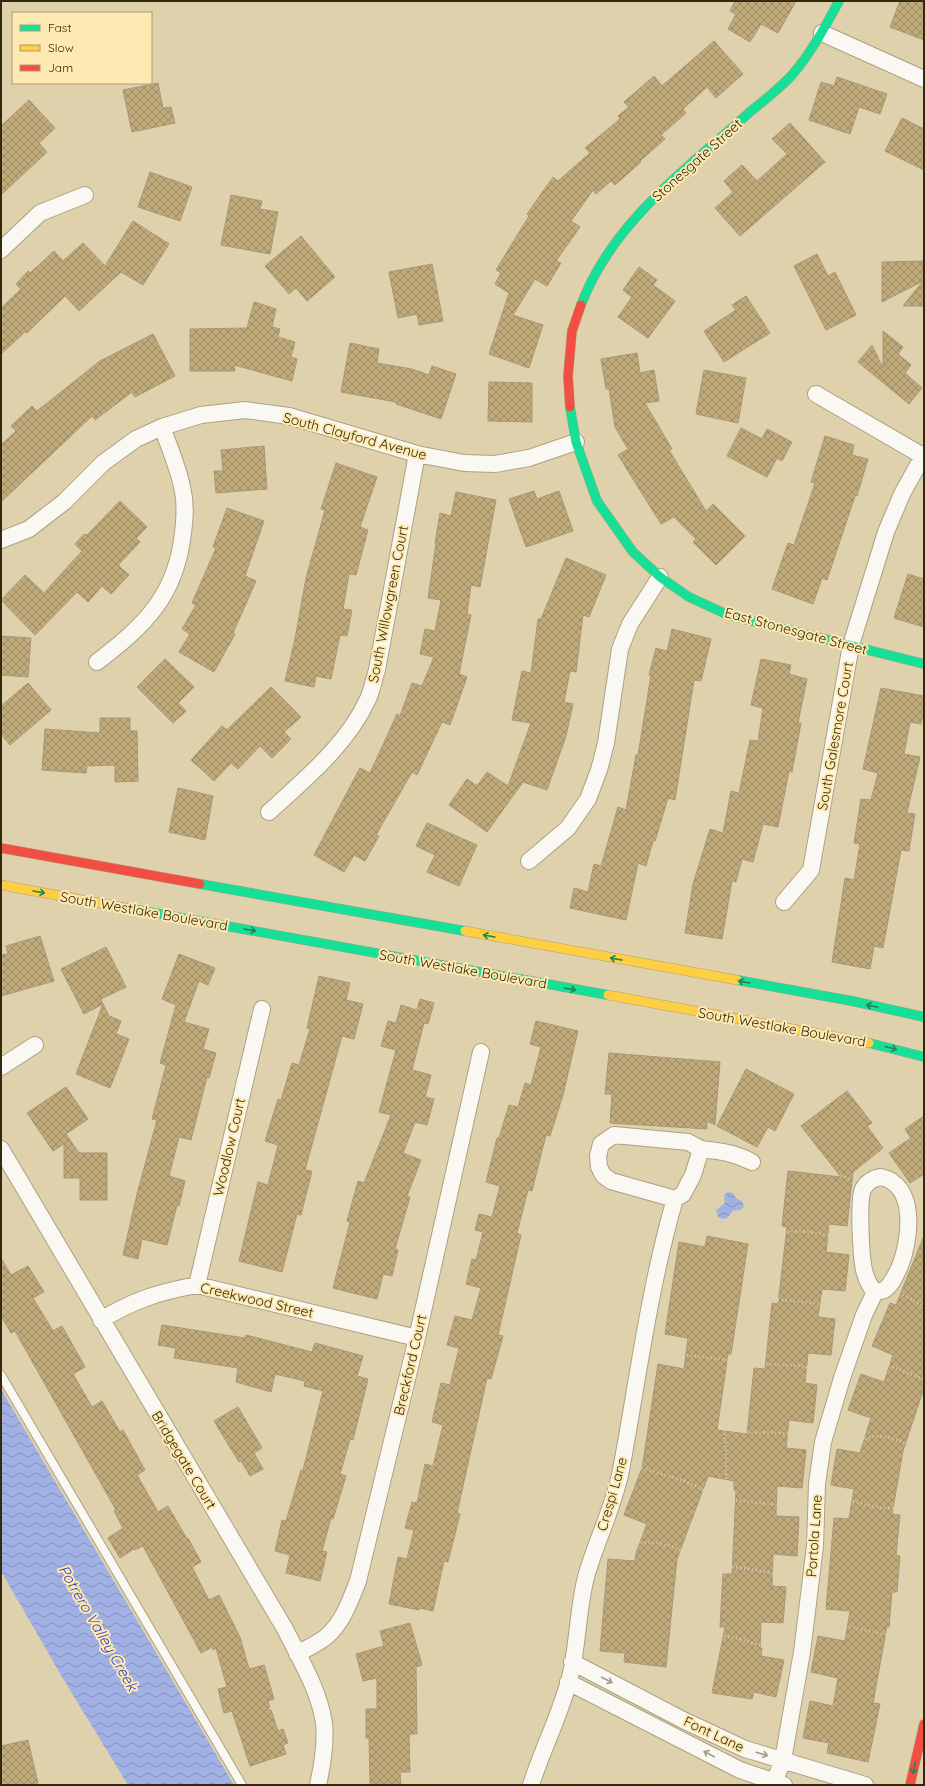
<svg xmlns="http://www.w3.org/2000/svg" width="925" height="1786" font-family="Quicksand,sans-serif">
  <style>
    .water { fill: url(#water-waves) }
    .building { fill: url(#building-cross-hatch); stroke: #a7987d }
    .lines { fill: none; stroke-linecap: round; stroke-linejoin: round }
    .lane-casing { stroke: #aba183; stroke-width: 10 }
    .street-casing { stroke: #aba183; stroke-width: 18 }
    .fast-casing { stroke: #aba183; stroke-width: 10 }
    .slow-casing { stroke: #aba183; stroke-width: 10 }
    .jam-casing { stroke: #aba183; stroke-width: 10 }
    .path { stroke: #d4cfc3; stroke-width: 2.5; stroke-dasharray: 1 3; stroke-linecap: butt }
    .lane { stroke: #faf8f3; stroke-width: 8 }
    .street { stroke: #faf8f3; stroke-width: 16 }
    .fast { stroke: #16e098; stroke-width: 9 }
    .slow { stroke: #ffcf43; stroke-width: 9 }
    .jam { stroke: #f24e42; stroke-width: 9 }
    .oneway { stroke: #248452 }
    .oneway2 { stroke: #a09b8b }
    .labels { text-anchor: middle; stroke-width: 4; stroke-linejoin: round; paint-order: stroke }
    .street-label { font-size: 14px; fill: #33290c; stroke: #fee9b2 }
    .water-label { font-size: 15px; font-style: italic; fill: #2f3fc0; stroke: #fee9b2 }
  </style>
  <defs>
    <pattern id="water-waves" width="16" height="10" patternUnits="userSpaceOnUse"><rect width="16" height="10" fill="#a2b1e5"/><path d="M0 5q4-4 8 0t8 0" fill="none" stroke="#8590b8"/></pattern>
    <pattern id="building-cross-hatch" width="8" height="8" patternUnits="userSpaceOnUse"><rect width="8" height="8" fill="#c1aa7a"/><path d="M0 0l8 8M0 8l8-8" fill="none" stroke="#9d8a62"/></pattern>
  </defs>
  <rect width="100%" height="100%" fill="#dfd1ac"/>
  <path class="water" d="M728 1192 733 1193 737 1199 742 1201 744 1207 740 1210 733 1211 727 1218 723 1219 718 1217 716 1210 725 1203 724 1195Z
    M1 1389 26 1432 234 1785H128L62 1677 1 1571Z"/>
  <path class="building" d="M735 1H796L778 33 761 24 750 42 728 29 736 14 730 11Z
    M900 1H924V40L890 27Z
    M714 41 743 74 716 98 707 87 683 109 686 113 661 135 665 139 640 161 641 162 615 185 611 181 596 194 593 190 571 221 580 227 556 261 561 263 547 286 535 279 513 315 543 325 529 368 489 354 509 293 495 284 501 273 496 270 529 216 527 214 553 177 558 181 590 153 585 148 620 119 618 116 629 107 624 102 654 76 662 86Z
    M837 77 887 94 880 114 859 107 850 134 809 120 821 82 834 86Z
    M158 83 163 108 171 107 175 123 132 132 123 90Z
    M29 100 55 128 39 143 47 152 1 195V126Z
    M902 118 924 129V170L885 151Z
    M790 123 825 162 740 236 715 208 733 192 724 181 742 165 757 181 787 154 772 139Z
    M150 172 192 187 180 221 138 207Z
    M231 195 262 201 260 209 278 212 270 254 221 245Z
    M133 221 169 244 143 285 121 272 79 311 65 296 27 333 25 332 1 354V308L21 289 16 284 28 271 30 273 54 251 63 261 83 243 105 266Z
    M301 236 335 277 307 301 296 288 289 294 265 266Z
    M817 254 828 276 835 272 856 315 826 330 794 266Z
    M923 261 924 306H903L923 281 882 302V262Z
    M432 264 443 321 419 325 417 314 398 318 389 272Z
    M639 267 657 280 653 285 675 301 648 338 618 317 632 297 623 290Z
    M746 296 770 333 724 362 704 331 736 310 732 305Z
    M254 302 276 309 272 327 280 329 278 337 295 342 291 357 297 359 292 381 234 365 235 371H190V329L247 328Z
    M883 331 903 347 898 354 911 365 905 373 922 388 909 404 858 362 872 345 883 368Z
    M153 334 175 376 135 397 132 392 95 420 92 416 1 502V445L16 431 11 426 32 406 37 411 100 361Z
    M350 343 379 349 377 363 412 369 429 375 432 366 456 374 441 419 396 404V402L341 392Z
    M637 353 640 373 654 370 659 401 645 403 672 449 669 450 706 511 713 504 745 536 716 565 693 542 696 539 674 517 661 524 618 455 628 449 615 427 609 389H606L601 359Z
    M704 370 746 378 738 423 696 414Z
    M489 382 532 383V422L488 421Z
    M741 428 762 439 767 429 792 442 782 461 777 458 767 477 727 456Z
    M825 436 854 445 852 455 868 459 857 496H855L827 580 822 578 813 604 772 589 788 543 794 545 815 483 811 482Z
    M264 446 267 489 216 493 214 471H223L221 450Z
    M336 463 377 477 360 527 368 530 356 575 349 574 343 609 352 610 347 636 340 635 331 679 316 676 314 687 285 681 295 639 306 578 325 510 321 509Z
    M534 491 537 499 559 491 573 531 526 547 509 499Z
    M456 492 496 500 480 587 471 585 467 614 471 615 459 674 467 677 450 725 442 722 417 775 412 772 376 835 379 836 365 861 354 855 344 872 314 855 360 768 370 773 397 714 400 716 412 683 422 686 434 657 420 654 425 629 435 631 441 600 428 598 436 543H435L440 513 451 516Z
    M120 501 147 527 136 538 140 542 118 565 129 575 111 594 102 586 88 602 77 592 35 635 1 600 25 575 44 593 82 551 75 544 84 534 87 535Z
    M227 508 264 521 245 576 256 581 233 633 235 634 214 672 179 652 190 634 182 629 196 605 192 603 216 548 213 547Z
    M566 558 606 575 589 617 583 615 576 672 570 671 564 702 573 704 566 736 547 790 523 782 487 832 449 805 467 779 477 786 487 772 508 786 531 723 512 720 522 671 531 673 538 619H541Z
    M908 574 924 579V627L894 618Z
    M672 629 711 639 701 681 694 680 675 800 668 798 655 841H653L646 866 638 863 626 920 570 908 574 888 588 892 594 864 601 866 618 807 626 810 636 755H638L651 675H649L656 648 667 651Z
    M1 636 31 638 28 677 1 675Z
    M165 659 194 687 178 703 186 711 173 723 137 687Z
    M761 659 791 665 789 674 807 679 798 723H801L792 772 789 771 778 827 763 824 753 862 742 859 736 882 732 881 722 939 685 933 693 884 710 829 723 833 731 791 739 793 750 740 758 741 763 708 751 705Z
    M28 683 51 710 10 745 1 734V706Z
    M271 687 301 717 284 732 291 739 272 758 260 746 238 769 231 763 214 781 191 760 222 726 227 730Z
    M881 688 924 696V710L921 724 910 722 904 754 920 757 907 813 915 814 909 851 901 850 883 948 874 946 870 969 832 962 845 878 854 880 860 844 854 843 861 799 871 800 878 773 863 769Z
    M100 718H130V731H137L138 781 115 782V765L87 766 86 773 42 770 45 729 100 733Z
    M178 788 213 796 205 840 169 832Z
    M427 823 477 845 459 886 427 872 435 855 416 846Z
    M40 936 54 981 1 996V955L8 954 6 946Z
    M106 947 126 987 101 999 103 1004 84 1014 61 969Z
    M179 954 215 968 208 985 199 981 184 1022 209 1029 203 1049 216 1053 209 1078 207 1077 191 1140 179 1137 169 1176 185 1181 179 1206 177 1205 167 1245 142 1239 138 1259 123 1255 137 1194 157 1120 152 1119 166 1065 160 1063 176 1005 162 999Z
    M319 976 350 983 346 1000 363 1004 354 1039 342 1036 305 1170 312 1171 301 1215 297 1214 282 1272 239 1261 258 1182 268 1185 278 1145 265 1141 278 1099 281 1100 292 1063 299 1065 310 1029 307 1028Z
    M420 999 434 1003 428 1024 424 1023 412 1070 431 1075 425 1097 434 1099 427 1125 415 1122 403 1153 421 1160 407 1196 410 1197 395 1249 398 1250 392 1276 383 1274 377 1299 333 1288 350 1222 347 1221 358 1181 364 1183 391 1115 379 1112 396 1050 381 1046 388 1021 396 1023 401 1005 417 1010Z
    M103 1004 109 1016 121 1021 116 1034 129 1039 110 1088 76 1074Z
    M536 1021 578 1031 563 1095 550 1136 546 1135 532 1191 528 1190 517 1233 521 1235 498 1335 503 1336 491 1379 487 1378 457 1513 460 1514 448 1562 444 1561 433 1611 420 1608 419 1610 389 1604 398 1557 407 1559 414 1530 405 1528 412 1502 417 1503 425 1464 433 1466 443 1425 432 1422 441 1383 450 1385 459 1348 447 1345 455 1316 472 1320 481 1288 466 1284 472 1259 476 1260 483 1232 475 1230 479 1214 492 1217 500 1186 486 1182 497 1138H499L509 1105 518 1107 525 1083 531 1085 541 1047 530 1044Z
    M609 1053 720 1062 715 1125 707 1121V1129L610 1123 612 1094H605Z
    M746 1069 794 1094 775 1131 768 1127 757 1147 717 1126Z
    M66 1087 88 1119 66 1134 79 1153H107V1200H80V1178H64V1144L53 1151 27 1113Z
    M847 1091 872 1123 867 1126 883 1148 853 1172 847 1226 829 1224 826 1252 849 1255 845 1291 822 1289 818 1317 835 1319 831 1355 808 1353 805 1383 817 1385 813 1423 789 1420 786 1448 806 1450 802 1488 777 1486 776 1516 799 1517 797 1556 773 1554 772 1586 786 1587 783 1623 761 1622 760 1648H762L761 1656 784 1660 776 1697 754 1692 752 1699 712 1693 725 1627H720L723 1574H732L736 1490H734V1481L708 1476 677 1559 666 1667 624 1662 625 1653 600 1651 608 1559 635 1561 636 1553 647 1524 624 1515 642 1468 658 1364 684 1369 688 1338 665 1334 679 1242 705 1247 707 1236 748 1244 731 1354H728L717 1430 747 1434 754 1368 765 1369 772 1303 778 1304 787 1227 782 1226 788 1171 841 1177 801 1126Z
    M924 1116V1174L910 1183 889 1153 911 1138 905 1129Z
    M923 1238 924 1388 903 1451 892 1514 900 1515 896 1555 900 1556 897 1592H892L889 1627 887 1626 873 1703 880 1704 868 1762 827 1753 829 1743 803 1738 810 1701 833 1706 838 1678 811 1672 818 1636 845 1641 850 1611 826 1609 834 1518 849 1519 854 1489 831 1485 837 1449 860 1453 871 1418 848 1410 861 1374 884 1382 893 1355 872 1346 890 1303 896 1305Z
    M1 1258 11 1275 28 1266 44 1292 33 1298 53 1331 62 1326 85 1367 73 1374 92 1407 102 1401 120 1432 123 1430 145 1470 137 1475 158 1512 168 1506 187 1539 188 1538 201 1562 192 1567 209 1600 219 1595 240 1637 249 1669 264 1665 274 1699 268 1701 270 1707 268 1708V1710H271L278 1731 283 1729 288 1743 283 1745 286 1754 250 1766 232 1711 224 1713 218 1689 227 1687 216 1648 213 1650 212 1647 201 1653 143 1546 135 1550 134 1549 120 1558 108 1538 123 1528 114 1511 116 1510 15 1331 11 1333 1 1316Z
    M162 1325 245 1338 246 1335 312 1352 315 1343 363 1356 357 1376 368 1379 353 1440 350 1439 340 1474 346 1476 333 1519 331 1518 322 1551 327 1552 320 1581 286 1573 290 1555 275 1551 282 1520 286 1521 301 1470H303L323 1391 304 1386 305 1381 275 1374 271 1392 236 1382 238 1368 174 1358 176 1348 158 1345Z
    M238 1407 262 1448 254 1453 263 1469 250 1476 241 1461 239 1462 214 1421Z
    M410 1623 422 1665 416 1667 417 1734H409L410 1772H400L401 1785H370L369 1738H366V1709H377V1678L363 1681 356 1654 384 1646 380 1631Z
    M28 1740 38 1783 30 1785H1V1746Z"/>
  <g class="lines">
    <g class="lane-casing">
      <path id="lane" d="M1 1375 242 1785"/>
    </g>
    <g class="street-casing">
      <path id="street" d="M822 33 924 79
        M1 250 40 213 85 195
        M816 394 923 456
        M1 540 29 529 64 502 103 463 136 439 162 427 201 415 245 410 289 416 417 454 464 463 495 464 529 458 576 442
        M97 662C145 625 176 596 183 533 185 517 186 503 182 487 178 467 169 446 162 427
        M269 812C305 779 347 745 368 699 372 690 374 679 377 670L417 454
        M529 861 568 828 588 799 599 770 606 743 620 649 630 624 660 577
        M784 902 811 870 851 645 886 532 902 494 924 454
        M1 1067 35 1045
        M614 1135 688 1142 701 1149 693 1175 683 1194 675 1199 611 1181 603 1175 599 1167 598 1156 601 1144Z
        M1 1149 285 1629C300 1659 319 1690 324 1723 326 1742 322 1767 318 1785
        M701 1149C720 1151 735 1153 752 1162
        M881 1177C918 1185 910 1241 900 1266 896 1274 892 1285 884 1290 882 1291 878 1291 875 1292 869 1286 866 1278 864 1270 861 1256 858 1200 863 1189 867 1182 874 1178 881 1177Z
        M197 1285 262 1009
        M101 1320C134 1300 159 1292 197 1285L417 1338
        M297 1654C307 1648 319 1643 327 1636 343 1622 350 1601 358 1581L417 1338 481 1052
        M572 1662 683 1720 745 1749 865 1785
        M568 1682 740 1770 784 1785
        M531 1785C543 1747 562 1712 571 1673 578 1642 578 1608 586 1577 596 1541 614 1507 621 1470 638 1379 649 1288 675 1199
        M773 1785 783 1760 802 1652 815 1546 817 1484 823 1442 842 1378 864 1315 875 1292"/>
    </g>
    <g class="fast-casing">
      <path id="fast" d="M581 305C612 222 688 168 751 111 765 100 780 88 792 75 811 53 825 27 839 1
        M570 407 576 442 597 501 633 552 660 577 689 597 728 615 924 664
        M200 884 465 931
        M121 907 608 995
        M737 980 852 1001 924 1017
        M869 1043 924 1057"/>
    </g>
    <g class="slow-casing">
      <path id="slow" d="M1 885 121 907
        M465 931 737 980
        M608 995 869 1043"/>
    </g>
    <g class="jam-casing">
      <path id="jam" d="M570 407 568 376 572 331 581 305
        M1 848 200 884
        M910 1785 924 1724"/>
    </g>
    <path class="path" d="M808 1106C820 1096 848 1081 863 1095 869 1100 873 1109 877 1116 881 1121 886 1124 891 1129
      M604 1122C596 1099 597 1079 603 1055L604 1050 612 1045H627L655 1051 711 1055 745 1063 775 1074 793 1085 801 1091 808 1106C779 1133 808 1160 833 1173 838 1176 845 1176 850 1179
      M883 1161C887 1129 893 1120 924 1108
      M726 1179a8 8 0 1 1 16 0a8 8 0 1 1-16 0Z
      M583 1172 572 1201 555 1268 551 1292 540 1312 528 1359 526 1447 606 1462
      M916 1184 924 1183
      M728 1188H733L740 1196 748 1199 750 1207 744 1214 735 1215 729 1222 720 1223C704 1213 718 1196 728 1188Z
      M748 1200 759 1194C765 1207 760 1222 762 1236
      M689 1212C707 1212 707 1229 722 1233 738 1236 754 1227 767 1240
      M743 1231 761 1219
      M903 1295 924 1306
      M754 1298C786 1300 817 1302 848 1310
      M659 1352 764 1364 803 1366 826 1372
      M867 1355 900 1370 924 1379
      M724 1427 752 1433 770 1432 793 1434 808 1438
      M842 1436 862 1441C880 1428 905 1445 924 1450
      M638 1467 682 1480 722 1499 800 1507
      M833 1500 855 1502 882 1508H907L924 1515
      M618 1535 637 1542 658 1543 672 1546 695 1558 715 1565 750 1569 794 1577
      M1 1585 118 1785
      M822 1621 897 1637
      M677 1641 698 1636 720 1635 736 1638 759 1645 786 1650
      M689 1704 695 1694
      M772 1732 755 1721 706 1701 695 1694 683 1679 677 1653V1628L684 1587 688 1576 712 1537 718 1515 726 1478V1455L724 1427 725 1416 732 1385 744 1361C742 1351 737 1343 739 1332 741 1319 754 1311 754 1298 754 1289 748 1281 748 1272 749 1264 752 1258 756 1252 775 1221 814 1233 844 1238
      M552 1771 589 1785
      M888 1776 876 1757 879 1740 889 1720 890 1711 886 1695V1683L891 1666 895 1644 903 1621V1576L912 1551 914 1534 924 1523
      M426 1785 477 1574 526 1447
      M637 1785 648 1769 666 1750"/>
    <use href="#lane" class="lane"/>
    <use href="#street" class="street"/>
    <use href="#fast" class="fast"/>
    <use href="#slow" class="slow"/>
    <use href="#jam" class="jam"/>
  </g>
  <defs><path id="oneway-shaft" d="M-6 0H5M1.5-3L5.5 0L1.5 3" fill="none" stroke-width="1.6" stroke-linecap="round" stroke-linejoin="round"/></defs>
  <g class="oneway">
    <use href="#oneway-shaft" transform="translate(39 892) rotate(10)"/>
    <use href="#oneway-shaft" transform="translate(250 930) rotate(10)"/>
    <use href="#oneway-shaft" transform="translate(489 936) rotate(-170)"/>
    <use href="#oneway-shaft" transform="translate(616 959) rotate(-170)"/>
    <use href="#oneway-shaft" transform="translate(744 982) rotate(-170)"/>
    <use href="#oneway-shaft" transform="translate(570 989) rotate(10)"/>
    <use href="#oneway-shaft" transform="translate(872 1006) rotate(-168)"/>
    <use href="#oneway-shaft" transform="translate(891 1048) rotate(14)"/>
    <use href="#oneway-shaft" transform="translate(914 1768) rotate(103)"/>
  </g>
  <g class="oneway2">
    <use href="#oneway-shaft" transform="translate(607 1680) rotate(27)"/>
    <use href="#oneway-shaft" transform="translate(709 1754) rotate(-152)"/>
    <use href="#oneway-shaft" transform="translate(762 1754) rotate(16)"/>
  </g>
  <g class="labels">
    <g class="street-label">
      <text transform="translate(697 160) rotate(-42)" y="5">Stonesgate Street</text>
      <text transform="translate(355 436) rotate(15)" y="5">South Clayford Avenue</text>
      <text transform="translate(388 604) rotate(-79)" y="5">South Willowgreen Court</text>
      <text transform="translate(796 631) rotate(15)" y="5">East Stonesgate Street</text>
      <text transform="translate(835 736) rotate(-80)" y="5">South Galesmore Court</text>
      <text transform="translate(144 911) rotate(10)" y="5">South Westlake Boulevard</text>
      <text transform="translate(463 969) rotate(10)" y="5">South Westlake Boulevard</text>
      <text transform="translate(782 1027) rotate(10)" y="5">South Westlake Boulevard</text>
      <text transform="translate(229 1147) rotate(-77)" y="5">Woodlow Court</text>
      <text transform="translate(257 1300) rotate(13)" y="5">Creekwood Street</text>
      <text transform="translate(410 1365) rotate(-77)" y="5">Breckford Court</text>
      <text transform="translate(184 1460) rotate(59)" y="5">Bridgegate Court</text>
      <text transform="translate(612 1494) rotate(-74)" y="5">Crespi Lane</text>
      <text transform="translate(814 1536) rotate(-86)" y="5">Portola Lane</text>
      <text transform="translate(714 1734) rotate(25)" y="5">Font Lane</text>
    </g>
    <g class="water-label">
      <text transform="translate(98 1628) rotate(60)" y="5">Potrero Valley Creek</text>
    </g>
  </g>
  <rect width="925" height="1786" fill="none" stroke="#33290c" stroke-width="4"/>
  <rect x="12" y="12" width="140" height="72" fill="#fee9b2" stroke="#ad9c70"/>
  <rect x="20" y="25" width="20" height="6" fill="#16e098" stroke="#ad9c70"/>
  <text x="48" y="32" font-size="12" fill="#33290c">Fast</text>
  <rect x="20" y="45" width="20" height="6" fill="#ffcf43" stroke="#ad9c70"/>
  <text x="48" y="52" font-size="12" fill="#33290c">Slow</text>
  <rect x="20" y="65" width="20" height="6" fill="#f24e42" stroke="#ad9c70"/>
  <text x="48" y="72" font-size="12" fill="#33290c">Jam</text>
</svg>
